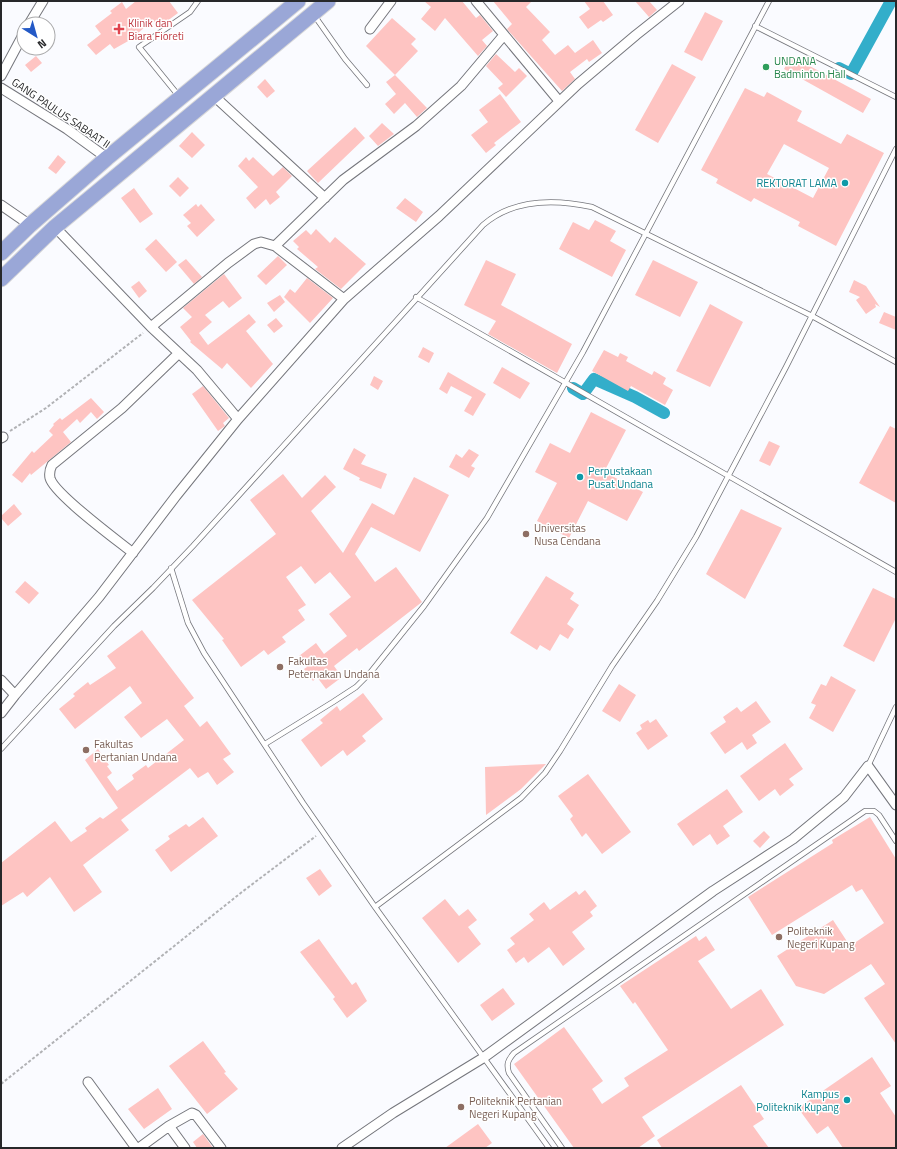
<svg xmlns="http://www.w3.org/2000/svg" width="897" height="1149" font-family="'Titillium Web',sans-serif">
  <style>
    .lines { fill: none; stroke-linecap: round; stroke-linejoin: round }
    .canal { stroke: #33aeca; stroke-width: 12 }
    .building { fill: #fec4c2; fill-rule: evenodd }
    .service-casing { stroke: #75767c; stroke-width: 6 }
    .minor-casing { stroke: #75767c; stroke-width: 11 }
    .trunk-casing { stroke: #d8d8d9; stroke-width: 17 }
    .path { stroke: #b1b2b5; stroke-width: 2; stroke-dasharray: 3 2; stroke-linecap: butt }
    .service { stroke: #fff; stroke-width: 4.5 }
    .minor { stroke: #fff; stroke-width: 9 }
    .trunk { stroke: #9aa7d7; stroke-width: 15 }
    .health-dot { fill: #e0444e; stroke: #fff; stroke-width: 1.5 }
    .leisure-dot { fill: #2e9e5b; stroke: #fff; stroke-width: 1.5 }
    .culture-dot { fill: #0f9aa8; stroke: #fff; stroke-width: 1.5 }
    .education-dot { fill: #8d6e63; stroke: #fff; stroke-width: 1.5 }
    .labels { text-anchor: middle; stroke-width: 3; stroke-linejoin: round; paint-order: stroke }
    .health-label { font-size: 11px; fill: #be3a42; stroke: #fff; text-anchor: start }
    .leisure-label { font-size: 11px; fill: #27864d; stroke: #fff; text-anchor: start }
    .street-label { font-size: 11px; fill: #27282a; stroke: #fff }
    .culture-label { font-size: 11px; fill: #0d838f; stroke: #fff; text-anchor: end }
    .education-label { font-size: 11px; fill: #785e54; stroke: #fff; text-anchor: start }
  </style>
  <rect width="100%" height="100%" fill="#fafbff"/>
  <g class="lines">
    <path class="canal" d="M839 68 851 74 891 1
      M573 388 583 394 594 379 635 397 664 413"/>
  </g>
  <path class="building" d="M136 1H169L178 13 159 27 153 20 130 40 114 49 110 44 96 55 87 45 101 34 95 26 112 13 110 11 122 2 126 9Z
    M424 1H462L476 18 480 15 493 31 482 40 487 46 478 56 445 18 435 31 421 19 431 7Z
    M493 1H532L526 7 550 32 542 40 555 55 568 45 575 53 593 40 602 53 589 62 587 59 570 72 575 79 562 91 507 29 512 24Z
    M584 1H603L613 15 603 22 601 20 588 29 579 17 590 9Z
    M635 1H649L657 10 649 17Z
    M705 12 723 21 702 61 684 52Z
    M392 18 416 39 411 44 418 51 395 75 366 46Z
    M496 54 515 72 519 68 527 76 506 97 498 88 503 84 486 66Z
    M36 56 42 63 31 72 25 65Z
    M791 56 871 99 863 113 784 69Z
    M672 64 696 77 658 143 635 130Z
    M395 75 427 108 417 117 405 103 394 114 385 104 396 94 386 82Z
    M265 79 275 91 267 98 257 87Z
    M745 88 764 97 767 92 802 111 797 121 841 144 847 134 884 153 836 246 798 226 800 222 754 198 751 202 716 183 718 179 701 170ZM784 144 829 168 813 198 767 174Z
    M500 94 521 122 494 143 496 145 486 153 471 135 488 122 479 110Z
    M382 123 394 134 378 146 369 136Z
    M355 127 365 138 318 183 307 171Z
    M192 132 205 145 192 158 179 146Z
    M58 155 66 162 56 174 48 168Z
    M246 157 249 161 253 157 273 176 283 167 292 176 276 192 280 197 270 205 266 199 255 209 246 198 258 187 238 166Z
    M178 177 189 188 180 197 169 186Z
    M134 188 153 214 140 223 121 198Z
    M405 198 423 212 416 222 396 208Z
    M196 204 198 207 201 204 215 220 197 237 187 226 191 223 183 215Z
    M595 220 616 231 610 241 626 250 612 277 559 249 573 222 589 230Z
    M316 229 330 243 335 237 366 264 341 289 315 269 318 267 297 249 299 247 293 241 306 230 311 235Z
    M156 239 177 262 166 272 145 249Z
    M278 256 287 265 266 285 257 276Z
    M186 259 202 277 194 284 178 265Z
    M486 260 516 274 501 305 572 344 557 373 488 334 496 321 464 305Z
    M653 260 698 282 680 317 635 295Z
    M224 274 242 298 229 308 223 301 205 315 212 322 199 333 208 345 249 314 256 322 246 331 273 364 251 388 227 363 222 369 190 342 191 341 180 327 192 317 183 308Z
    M307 278 333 298 310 323 284 297 290 289 295 293Z
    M854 280 866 286 880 307 875 304 876 307 866 314 856 300 860 297 849 292Z
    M139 281 147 291 139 298 131 287Z
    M280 295 285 302 274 312 267 303Z
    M710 304 743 322 710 387 676 371Z
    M884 312 896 317V330L879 323Z
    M276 318 283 326 274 333 267 325Z
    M423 347 434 353 429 363 418 357Z
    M604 350 618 357 620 353 628 357 626 361 652 375 654 371 666 378 663 384 673 390 665 405 631 386 628 391 592 371Z
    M502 367 530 383 520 399 493 383Z
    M448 372 486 394 473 416 464 411 472 397 451 386 447 394 439 389Z
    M374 376 383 381 378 390 370 385Z
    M203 386 229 418 223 423 225 426 218 431 192 394Z
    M91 398 104 412 97 419 91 412 80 423 77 419 63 432 71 442 31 475 30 473 22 483 12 475 32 451 34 453 53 435 49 431 54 425 53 424 60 418 62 420Z
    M591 412 626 430 604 472 643 492 627 521 588 501 569 538 537 521 557 483 535 472 550 443 570 453Z
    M890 426 896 429V503L859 483Z
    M769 441 780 446 770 466 759 461Z
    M354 448 366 455 361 464 387 474 381 489 359 480 360 478 343 469Z
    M469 449 479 455 471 466 475 468 469 478 449 467 456 454 462 458Z
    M283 474 302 498 325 475 336 487 311 511 343 553 372 503 394 515 414 477 449 495 420 552 371 527 355 554 375 582 396 567 422 602 359 651 357 648 334 666 342 677 326 689 317 677 313 681 304 669 307 667 299 656 316 643 324 654 347 636 329 614 351 597 330 572 315 584 301 566 286 577 306 605 298 610 305 620 282 637 286 642 268 655 264 650 241 667 222 640 224 639 192 600 276 534 250 500Z
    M14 504 22 514 8 526 1 518V516Z
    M741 509 782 528 745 599 706 574Z
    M546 576 574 593 570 599 579 605 567 624 574 629 568 639 560 634 550 651 540 645 537 650 510 633Z
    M25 581 39 593 29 604 15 592Z
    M873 588 896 599V618L874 662 843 646Z
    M142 630 194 698 184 706 200 727 207 721 231 754 223 759 234 772 217 785 208 772 198 778 190 768 121 820 129 830 83 865 102 892 74 912 50 877 27 897 23 892 1 906V863L55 821 71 842 87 831 85 828 100 817 103 819 118 808 85 760 98 749 109 765 107 766 112 773 107 777 117 791 134 779 132 775 146 765 148 768 184 740 167 719 141 738 124 717 142 703 130 686 75 729 59 709 75 696 73 694 88 682 90 685 116 668 107 656Z
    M831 676 856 690 833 732 809 718 816 705 811 703 821 684 826 686Z
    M619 684 636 695 620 722 602 711Z
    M363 693 383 719 362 736 366 741 347 756 343 750 321 767 301 740 323 723 320 720 337 706 340 711Z
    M756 701 771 722 752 735 757 743 747 750 742 742 725 754 710 733 726 722 723 717 737 707 741 712Z
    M656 719 668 736 648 750 636 733 642 729 640 725 648 720 650 723Z
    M785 743 803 769 789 779 794 785 780 796 775 789 759 801 740 776Z
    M546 764 521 789 486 815 485 767Z
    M588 774 631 832 602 854 586 833 582 837 570 819 573 816 558 796Z
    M727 789 743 812 723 826 730 836 717 845 710 834 693 846 677 824Z
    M203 817 218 836 171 872 155 850 170 839 168 836 186 824 189 827Z
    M870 817 896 859V1044L864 998 885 984 871 964 824 994 796 986 777 956 833 920 850 946 884 923 862 889 856 892 852 885 772 935 748 897 833 843 832 840Z
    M764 831 770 837 760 848 753 841Z
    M320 869 332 886 319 896 306 878Z
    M585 890 597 906 590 912 593 916 572 932 585 949 563 966 549 947 528 963 524 957 516 963 507 950 515 944 510 938 534 920 529 914 544 902 550 910 576 891 579 895Z
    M445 899 459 916 468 909 477 920 468 927 481 944 458 963 422 918Z
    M696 936 699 941 706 936 715 950 698 961 731 1009 761 989 784 1025 642 1117 655 1136 638 1148H574L514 1064 564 1027 603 1081 592 1089 602 1104 629 1086 624 1078 668 1050 635 1002 633 1004 620 986Z
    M319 939 352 985 356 982 367 1001 347 1018 333 999 335 997 300 952Z
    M503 988 515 1004 492 1021 480 1005Z
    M203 1041 226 1072 224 1073 238 1089 207 1114 169 1066Z
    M872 1057 891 1086 880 1093 896 1117V1148H843L828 1126 817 1134 798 1108Z
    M741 1085 764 1119 753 1126 769 1148H662L657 1140Z
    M158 1088 172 1109 144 1129 128 1109Z
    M478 1124 492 1143 485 1148H445Z
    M203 1134 213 1148H197L193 1142Z"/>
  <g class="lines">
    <g class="service-casing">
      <path id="service" d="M314 15 345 59 367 85
        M755 26 896 97
        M178 95 139 47 190 12 198 1
        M416 297 896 572
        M171 568 188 623 204 653 303 803 375 907 549 1148
        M265 744 333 702 356 687 370 673 424 606 487 518 583 352 769 1
        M1 749 114 626 153 588 193 546 483 225C513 199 555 199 592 207L812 316 896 362
        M868 766 896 707
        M375 907 521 798 545 773 560 751 612 666 657 601 696 537 786 367 896 149
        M562 1148 509 1073C506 1064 508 1060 514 1053L865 811H874L879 815 896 841"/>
    </g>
    <g class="minor-casing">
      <path id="minor" d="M476 1 559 101
        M29 24 43 1
        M370 29 391 1
        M1 76 24 33
        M1 88 67 129 107 158
        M214 96 325 198
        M1 205 30 225
        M55 227 151 327 197 370 238 419
        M275 246 343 180 416 126 461 86 504 35
        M151 327 228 263 254 244 261 242 275 246 344 299
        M1 438 3 437
        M133 553C117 540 54 494 50 478 49 473 50 469 52 465L122 408 179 353
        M1 680 15 695
        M1 713 15 695 99 597 176 496 238 419 344 299 439 216 578 84 636 35 679 1
        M88 1082 136 1148
        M169 1126 185 1148
        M139 1148 169 1126 192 1113 196 1115 221 1148
        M342 1148 393 1113 483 1058 713 891 793 839 844 797 868 766 896 805"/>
    </g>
    <g class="trunk-casing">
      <path id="trunk" d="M1 253 30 225 107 158 298 1
        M1 279 55 227 328 1"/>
    </g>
    <path class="path" d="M10 431 46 408 143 333
      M1 1084 242 892 316 836"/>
    <use href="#service" class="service"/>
    <use href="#minor" class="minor"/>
    <use href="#trunk" class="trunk"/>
  </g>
  <path class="health-dot" d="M117 23h4v4h4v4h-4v4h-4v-4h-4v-4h4z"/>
  <circle class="leisure-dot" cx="766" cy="67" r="4"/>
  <g class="culture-dot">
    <circle cx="845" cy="183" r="4"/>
    <circle cx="580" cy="477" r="4"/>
    <circle cx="847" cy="1100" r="4"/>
  </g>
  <g class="education-dot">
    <circle cx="526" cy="534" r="4"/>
    <circle cx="280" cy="667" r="4"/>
    <circle cx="86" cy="750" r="4"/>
    <circle cx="779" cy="937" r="4"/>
    <circle cx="461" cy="1107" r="4"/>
  </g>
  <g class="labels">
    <g class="health-label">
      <text x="128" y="27">Klinik dan<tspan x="128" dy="13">Biara Fioreti</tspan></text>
    </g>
    <g class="leisure-label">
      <text x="774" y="65">UNDANA<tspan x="774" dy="13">Badminton Hall</tspan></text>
    </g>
    <g class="street-label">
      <text transform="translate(61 113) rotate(34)" y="4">GANG PAULUS SABAAT II</text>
    </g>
    <g class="culture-label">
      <text x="837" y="187">REKTORAT LAMA</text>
      <text x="588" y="475" text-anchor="start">Perpustakaan<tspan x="588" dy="13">Pusat Undana</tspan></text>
      <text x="839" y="1098">Kampus<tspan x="839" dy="13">Politeknik Kupang</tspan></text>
    </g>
    <g class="education-label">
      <text x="534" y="532">Universitas<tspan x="534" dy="13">Nusa Cendana</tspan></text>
      <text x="288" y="665">Fakultas<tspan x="288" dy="13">Peternakan Undana</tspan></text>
      <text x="94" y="748">Fakultas<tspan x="94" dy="13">Pertanian Undana</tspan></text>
      <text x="787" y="935">Politeknik<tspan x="787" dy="13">Negeri Kupang</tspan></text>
      <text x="469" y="1105">Politeknik Pertanian<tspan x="469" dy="13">Negeri Kupang</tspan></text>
    </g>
  </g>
  <rect width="897" height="1149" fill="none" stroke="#27282a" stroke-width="4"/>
  <g transform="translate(36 36) rotate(143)"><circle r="19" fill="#ffffff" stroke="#a9a9aa"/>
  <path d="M0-3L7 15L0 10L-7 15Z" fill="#2359c6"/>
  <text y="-6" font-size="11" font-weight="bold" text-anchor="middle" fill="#27282a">N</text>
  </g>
</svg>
